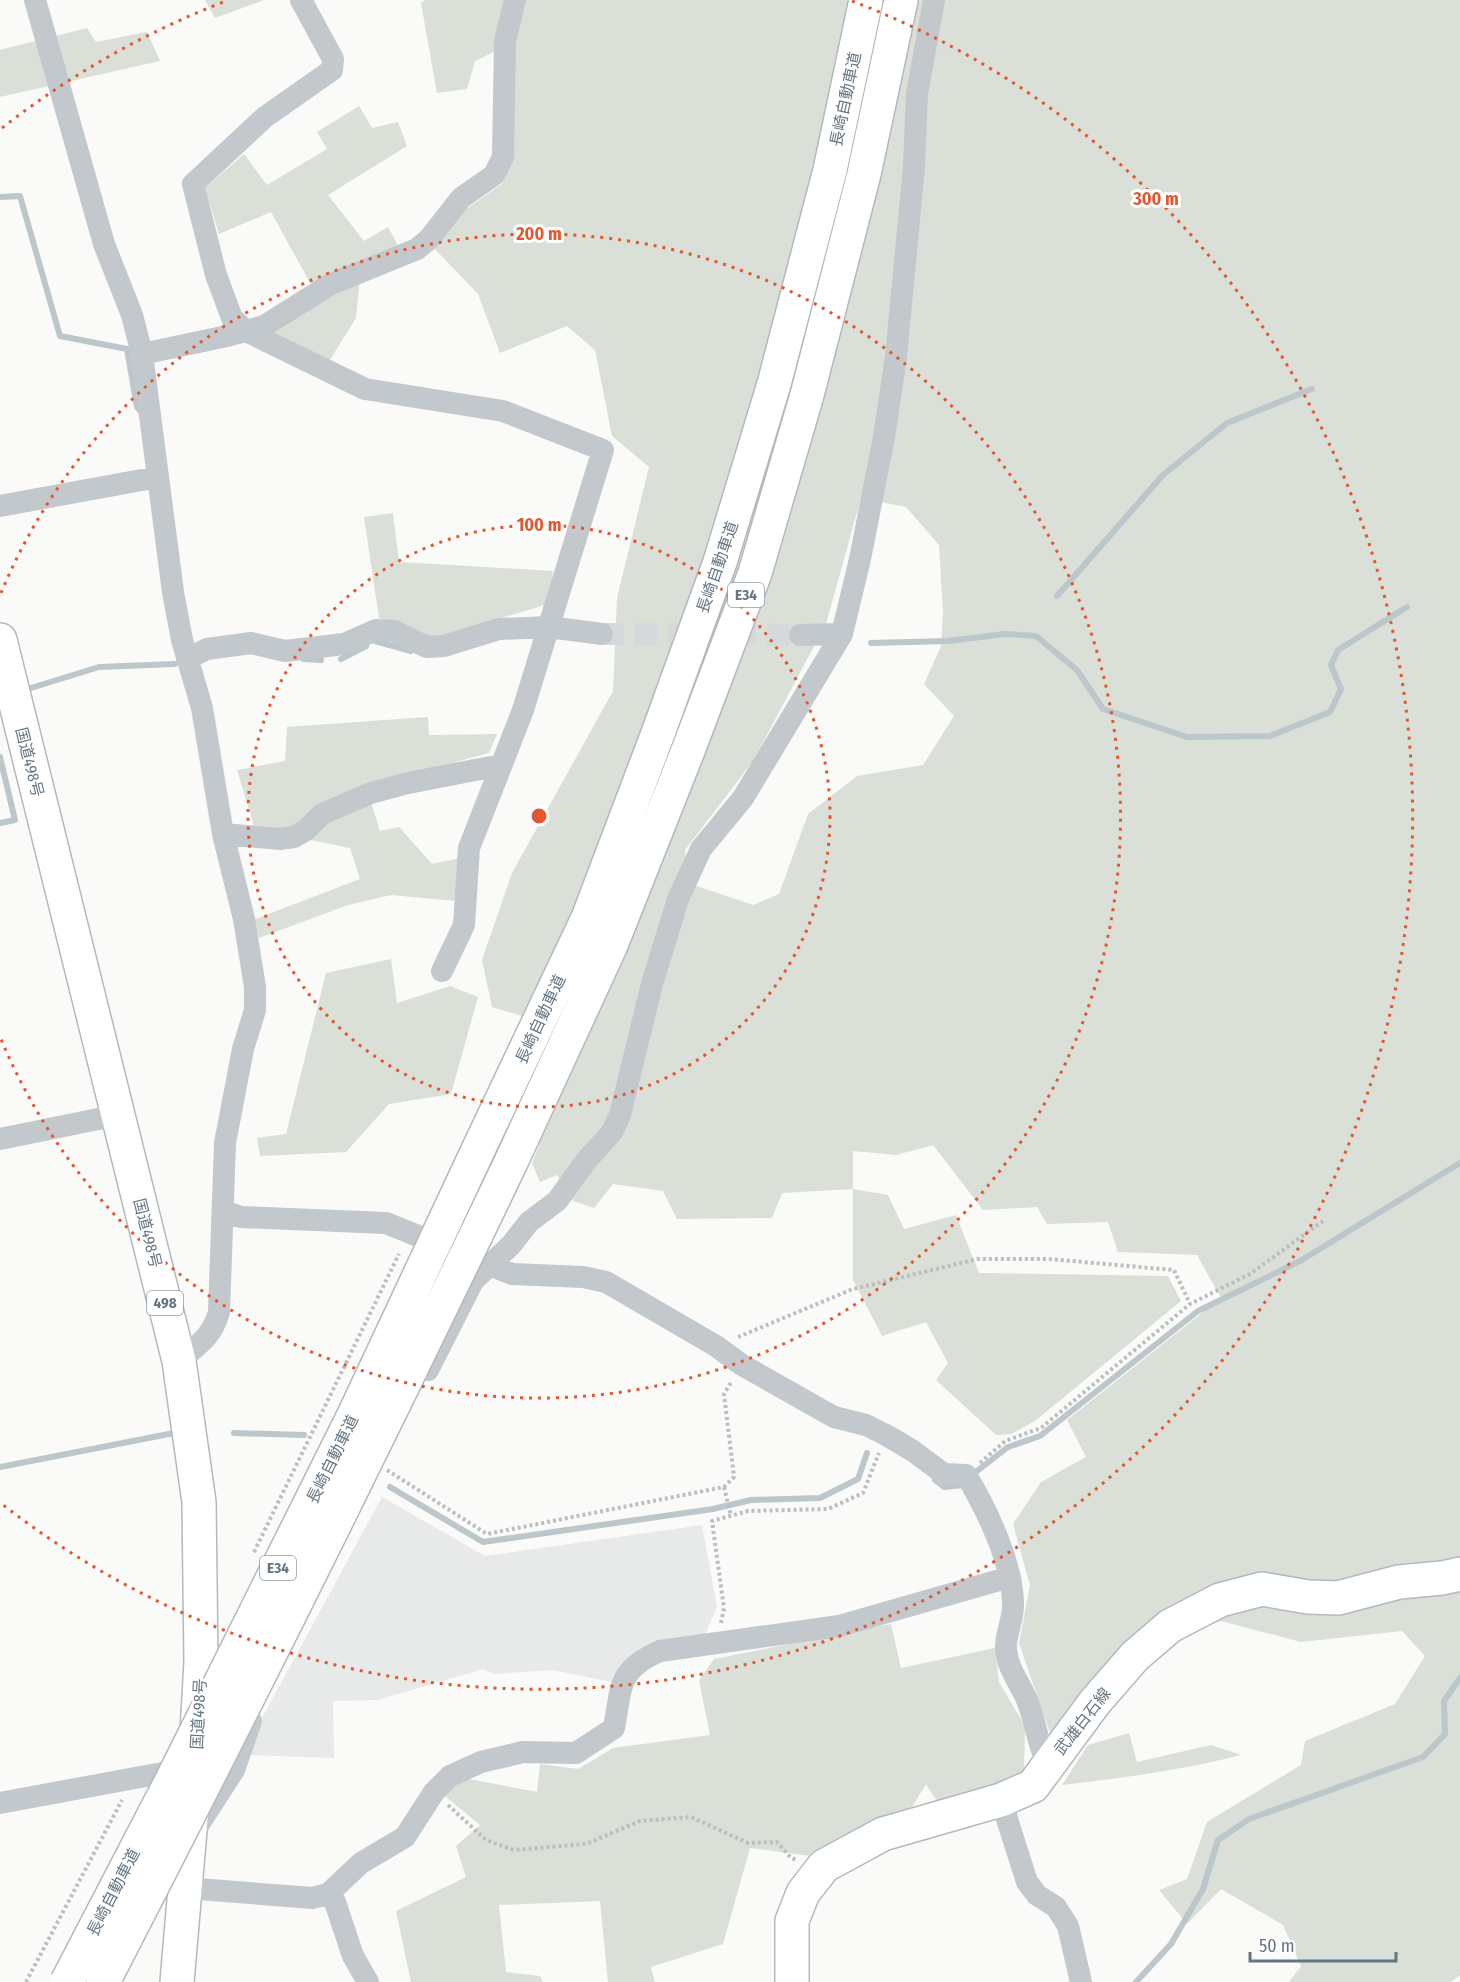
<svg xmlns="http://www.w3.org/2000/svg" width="1460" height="1982" font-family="'Fira Sans Condensed','Noto Sans JP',sans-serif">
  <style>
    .built { fill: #e8e9e9 }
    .green { fill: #dadfd7; fill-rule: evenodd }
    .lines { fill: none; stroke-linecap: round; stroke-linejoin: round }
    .stream { stroke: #bbc7cb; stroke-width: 6 }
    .street-tunnel { stroke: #d5d9db; stroke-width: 22; stroke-dasharray: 22 11; stroke-linecap: butt }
    .secondary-casing { stroke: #b3babf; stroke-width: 36 }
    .highway-casing { stroke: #b4b9bd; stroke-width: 36 }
    .path { stroke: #bbbfc2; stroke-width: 4; stroke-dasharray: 3 3; stroke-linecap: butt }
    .street { stroke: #c3c8cc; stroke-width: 22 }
    .secondary { stroke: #fff; stroke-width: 33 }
    .highway { stroke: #fff; stroke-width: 33 }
    .highway-bridge-casing { stroke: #b4b9bd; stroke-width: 36; stroke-linecap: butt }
    .highway-bridge { stroke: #fff; stroke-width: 33 }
    .ring { fill: none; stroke: #e4572e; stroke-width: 3; stroke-dasharray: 3 6 }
    .labels { text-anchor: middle; stroke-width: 6; stroke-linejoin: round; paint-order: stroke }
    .shield { fill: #fff; stroke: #939fa8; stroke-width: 1.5 }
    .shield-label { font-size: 15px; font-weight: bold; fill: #657683 }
    .street-label { font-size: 16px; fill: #657683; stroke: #fff }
    .centre { fill: #e4572e; stroke: #fff; stroke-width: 3 }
    .ring-label { font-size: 18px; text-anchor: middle; font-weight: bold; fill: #e4572e; stroke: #fff; stroke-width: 6; stroke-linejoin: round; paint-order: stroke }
  </style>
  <rect width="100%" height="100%" fill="#fafaf8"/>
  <path class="built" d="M382 1497 485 1556 702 1525 717 1607 705 1635 612 1682 552 1670 494 1674 483 1669 378 1700 333 1701 334 1758 247 1755 261 1720Z"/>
  <path class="green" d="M205 0H264L215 18Z
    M425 0H507L498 50 475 61 467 89 437 93 421 3Z
    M526 0H1460V1975L1451 1982H1289L1301 1966 1283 1925 1221 1889 1187 1924 1159 1890 1187 1879 1207 1822 1301 1765 1305 1741 1395 1704 1425 1656 1402 1631 1301 1642 1221 1621 1116 1658 1051 1736 1019 1643 1030 1585 1013 1524 1041 1482 1086 1457 1067 1420 1221 1298 1197 1255 1118 1252 1108 1222 1047 1224 1037 1207 983 1210 933 1145 896 1155 853 1151V1189L888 1195 904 1229 956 1215 979 1273 1168 1276 1181 1301 1035 1421 1011 1434 996 1435 936 1380 948 1363 926 1322 882 1336 853 1280V1189L782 1193 772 1218 677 1219 663 1191 613 1184 594 1208 573 1201 557 1175 540 1182 532 1163 582 1034 492 1007 482 960 512 873 613 691 617 598 649 467 612 436 595 350 567 326 500 353 478 294 433 247 463 211 502 184 514 151 513 43ZM861 498 906 507 939 545 943 612 941 646 924 684 954 716 923 765 857 776 808 814 779 894 753 905 688 883 685 850 753 761 826 624Z
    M87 28 96 42 147 32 160 61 0 97V50Z
    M359 106 372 128 398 122 407 146 328 195 364 241 388 227 405 259 360 278 356 318 328 363 270 332 318 297 271 212 219 234 205 188 244 154 267 185 327 149 317 132Z
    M393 513 399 562 553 571 548 604 431 639 379 618 364 517Z
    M428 717 429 735 497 734 489 753 366 786 380 831 399 827 432 864 465 857 456 901 391 895 348 905 259 938 253 920 360 879 350 848 255 829 237 770 285 761 287 727Z
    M391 959 397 1003 450 986 478 997 451 1094 389 1104 346 1152 260 1156 257 1138 286 1134 326 973Z
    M891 1624 901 1668 995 1648 999 1682 1025 1726 1024 1775 938 1803 926 1784 906 1817 811 1856 750 1848 723 1944 651 1967 655 1982H608L600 1901 499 1905 506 1972 540 1976 543 1982H411L396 1911 466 1877 456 1846 480 1825 445 1796 464 1778 537 1792 540 1764 578 1769 613 1748 710 1735 699 1680 714 1659Z
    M1129 1733 1137 1762 1211 1745 1241 1755C1182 1770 1122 1778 1062 1785L1088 1745Z"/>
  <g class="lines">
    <path class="stream" d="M0 197 20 196 60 336 127 349 137 407 141 412
      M1057 596 1163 475 1227 423 1312 389
      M375 641 411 651
      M871 643 948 641 1005 634 1036 636 1077 670 1103 709 1187 737 1270 736 1330 712 1341 689 1331 665 1338 650 1407 607
      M304 659 321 660
      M341 659 366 646
      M31 688 99 667 175 664
      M0 757 15 820 0 823
      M234 1433 304 1435
      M0 1467 174 1433
      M977 1471 1008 1447 1040 1436 1198 1311 1300 1261 1460 1163
      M935 1480 944 1487 964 1485
      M390 1487 483 1542 713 1509 751 1500 820 1498 858 1479 867 1453
      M1136 1982 1171 1944 1203 1889 1218 1840 1249 1819 1423 1757 1445 1734 1444 1701 1460 1678"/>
    <path class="street-tunnel" d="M602 634 800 635"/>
    <g class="secondary-casing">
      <path id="secondary" d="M792 1982V1921L803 1893 824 1866 883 1834 1001 1800 1033 1786 1095 1702 1135 1656 1170 1626 1220 1600 1262 1589 1308 1597 1338 1598 1399 1582 1442 1578 1460 1574"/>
    </g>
    <g class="highway-casing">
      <path id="highway" d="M0 640 179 1361 199 1502 201 1662 197 1732
        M479 1148 588 918 657 736 720 562 774 384 830 170 866 0
        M511 1162 611 945 689 748 755 573 807 395 864 174 901 0
        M177 1982 192 1807"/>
    </g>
    <path class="path" d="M738 1337 853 1289 978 1259H1049L1174 1270 1190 1304
      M980 1463 1005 1441 1041 1428 1190 1304 1250 1274 1323 1221
      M387 1470 487 1534 724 1487 734 1477 724 1394 732 1381
      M724 1487 731 1516
      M254 1552 399 1254
      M721 1623 724 1608 712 1521 748 1511 828 1509 863 1493 879 1453
      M448 1805 486 1840 514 1850 586 1844 640 1821 691 1817 748 1843 777 1842 791 1858 797 1860
      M26 1982 122 1800"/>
    <path class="street" d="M35 0 104 244 132 315 142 354 173 592 182 640 202 708 223 834 244 919 255 987V1010L243 1049 225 1143 219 1312C212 1337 198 1345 179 1361
      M301 0 333 59 332 70 265 117 193 184 216 275 232 318 246 331 365 389 503 411 603 450 523 710 469 848 464 925 442 971
      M142 354 227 336 264 326 331 284 417 249 429 239 461 198 494 175 503 157 505 41 515 0
      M0 506 158 477
      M800 635 842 634
      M187 659 207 649 251 643 285 651 344 644 376 630 394 631 427 647 444 646 499 629 549 627 602 634
      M223 834 280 839 294 837 306 830 322 814 371 793 408 783 501 765
      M0 1139 118 1115
      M223 1211 241 1217 386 1223 512 1274 583 1277 606 1282 716 1346 742 1365 834 1417 866 1425 888 1436 913 1451 944 1474 966 1475C987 1510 1012 1562 1013 1603 1014 1619 1005 1634 1006 1649 1007 1668 1020 1683 1027 1700 1036 1721 1037 1744 1048 1765
      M428 1370 473 1281 511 1245 529 1222 557 1201 586 1161 612 1132 620 1115 652 984 678 899 701 849 743 798 842 634 860 559 884 437 896 357 914 167 917 94 934 0
      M1001 1800 1027 1882 1037 1895 1056 1907 1068 1926 1081 1982
      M0 1803 184 1769
      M199 1824 234 1770 251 1721
      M185 1888 312 1898 328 1894 335 1902 353 1956 368 1982
      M328 1894 361 1863 405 1837 434 1792 450 1776 481 1762 523 1752 576 1753 614 1728C622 1686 617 1670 660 1651L839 1626 1010 1577"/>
    <use href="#secondary" class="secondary"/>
    <use href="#highway" class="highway"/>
    <g class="highway-bridge-casing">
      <path id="highway-bridge" d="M67 1982 172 1780 355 1413 479 1148
        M103 1982C243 1711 379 1438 511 1162"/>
    </g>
    <use href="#highway-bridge" class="highway-bridge"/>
  </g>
  <g class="ring">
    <circle cx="539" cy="816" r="291"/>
    <path d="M1 593A582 582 0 1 1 1 1039"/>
    <path d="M2 128A873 873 0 0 1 226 1M852 1A873 873 0 1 1 2 1504"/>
  </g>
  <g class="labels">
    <g class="shield">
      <rect x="728" y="583" width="36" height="24" rx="4.5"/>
      <rect x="147" y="1291" width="36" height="24" rx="4.5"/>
      <rect x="260" y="1556" width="36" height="24" rx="4.5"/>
    </g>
    <g class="shield-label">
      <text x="746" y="600">E34</text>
      <text x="165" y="1308">498</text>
      <text x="278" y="1573">E34</text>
    </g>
    <g class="street-label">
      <text transform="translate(845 99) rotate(-78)" y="6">長崎自動車道</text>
      <text transform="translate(717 567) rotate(-71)" y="6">長崎自動車道</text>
      <text transform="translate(30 762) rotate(76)" y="6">国道498号</text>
      <text transform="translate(540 1019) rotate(-65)" y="6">長崎自動車道</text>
      <text transform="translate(148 1233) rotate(76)" y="6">国道498号</text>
      <text transform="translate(332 1459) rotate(-64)" y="6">長崎自動車道</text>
      <text transform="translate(198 1714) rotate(-87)" y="6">国道498号</text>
      <text transform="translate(1082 1721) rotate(-52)" y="6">武雄白石線</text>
      <text transform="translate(113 1892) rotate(-63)" y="6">長崎自動車道</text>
    </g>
  </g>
  <circle cx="539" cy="816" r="9" class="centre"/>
  <g class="ring-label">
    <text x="1156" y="205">300 m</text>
    <text x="539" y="240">200 m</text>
    <text x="539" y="531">100 m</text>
  </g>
  <path d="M1250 1952v9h146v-9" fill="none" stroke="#657683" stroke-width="3"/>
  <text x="1259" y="1952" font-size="18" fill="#657683" stroke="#ffffff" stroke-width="4.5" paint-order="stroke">50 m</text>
</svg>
